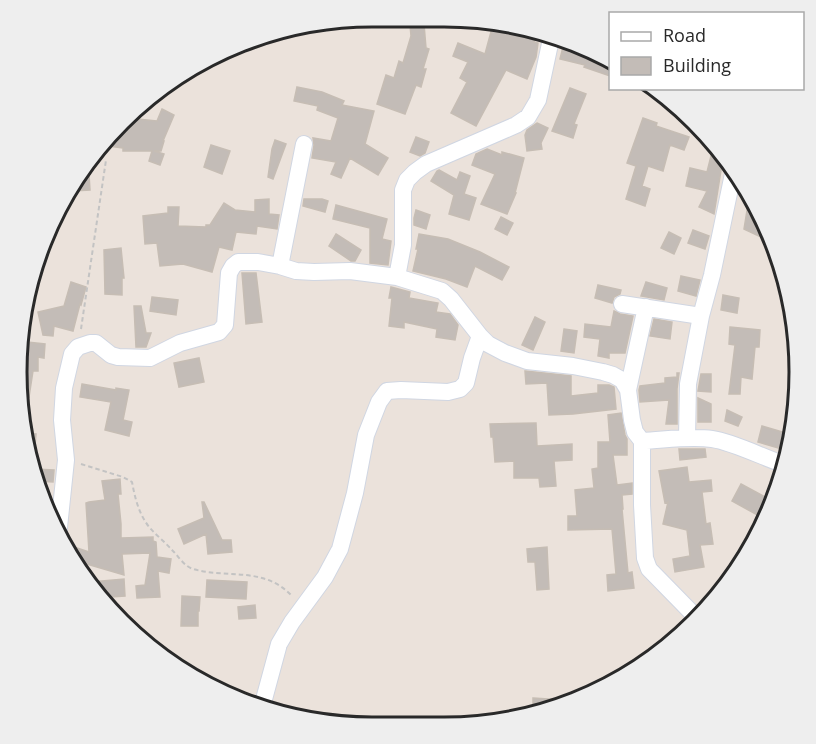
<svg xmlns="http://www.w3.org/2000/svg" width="816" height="744" font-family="'Open Sans',sans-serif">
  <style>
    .building { fill: #c3bcb7; stroke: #c6bdb4; stroke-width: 1.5 }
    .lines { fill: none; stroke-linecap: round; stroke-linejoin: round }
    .street-casing { stroke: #d0d6e2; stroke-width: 18 }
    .path { stroke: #c3c3c3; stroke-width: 2; stroke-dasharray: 4.5 3; stroke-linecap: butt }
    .street { stroke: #fff; stroke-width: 16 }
    .rim { fill: none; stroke: #292929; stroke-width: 3 }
  </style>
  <rect width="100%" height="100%" fill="#ebe2db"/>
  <path class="building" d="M496 23H514L537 33 534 42 538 43 536 57 527 79 506 70 476 126 451 113 467 82 460 78 468 62 453 56 458 43 485 54 492 28 494 29Z
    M424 24 426 48 429 49 423 69H426L421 87 416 85 405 114 377 104 386 75 394 78 399 61 403 63 411 36 410 25Z
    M563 47 583 52 610 64V76L584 67 585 65 560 59Z
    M297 87 322 92 344 101 342 105 374 111 365 144 388 158 378 175 350 158 341 178 331 174 336 162 312 158 314 145 313 138 331 141 338 118 317 110 318 106 294 101Z
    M570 88 586 94 574 124 577 125 573 138 552 131Z
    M162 109 174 115 163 141H164L161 151H154L164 154 160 165 149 161 152 151H123V148L100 145 128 118 157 121Z
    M643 118 657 123 656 126 689 137 684 150 670 145 663 171 648 166 642 186 650 189 645 206 626 199 636 166 627 163Z
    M537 123 548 128 541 143 542 149 527 151 525 135 527 130Z
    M416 137 429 142 425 153 420 156 410 152Z
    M275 140 286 144 273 179 268 177 272 149Z
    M211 145 230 151 222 174 204 167Z
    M713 148 723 158 714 214 699 207 707 191 686 186 690 168 707 172Z
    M487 149 502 155V152L524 158 515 193H516L507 214 481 204 495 174 472 165 476 154Z
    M88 159 90 190 73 191 75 187Z
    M439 170 457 180 460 172 470 176 464 194 476 198 469 220 449 214 454 195 431 181 437 171Z
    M749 198 761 227 763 238 744 229Z
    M269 199V214L279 215 277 229 257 226 256 234 236 232 232 250 219 247 212 272 183 264 160 266 157 243 145 244 143 216 168 213V207H179L178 226 206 227V225H210L224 203 235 210 255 212V200Z
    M304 199H322L328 201 325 212 303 206Z
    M336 205 387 219 382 239 391 241 388 265 370 263V228L333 219Z
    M416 210 430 215 426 229 414 225V218Z
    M501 217 513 223 507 235 495 229Z
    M693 230 709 236 705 249 688 243Z
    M669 232 681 238 674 254 661 248Z
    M336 234 361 250 355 261H351L329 246Z
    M419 234 448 239 480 252 509 267 502 280 475 266 467 287 446 279 413 271 418 249H416Z
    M121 248 124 278H122V295L105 294 104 250Z
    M242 273H256L262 322 246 324Z
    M681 276 700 280 696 296 678 291Z
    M71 282 86 287 81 305 80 304 73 331 54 326 53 336 43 335 38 312 64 306Z
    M646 282 667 288 664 300 641 296Z
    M598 285 621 290 620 294 614 297 612 303 595 298Z
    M391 287 410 292 409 298 438 303 436 312 450 314 458 325 455 340 436 337 437 329 404 322V328L389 326 392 298H389Z
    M723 295 739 298 737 313 721 310Z
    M152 297 178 300 176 315 150 311Z
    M134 306H141L146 333H151L146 347H136Z
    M614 311 620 314 633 316 625 353H609V358L598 356 600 339 584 337 585 324 611 327Z
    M535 317 545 322 533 350 522 345Z
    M654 319 672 322 670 339 650 336Z
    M730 327 760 330 759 347H755L752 379 741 377 740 394H729L735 345 729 344Z
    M564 329 577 331 574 353 561 351Z
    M27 342 45 344 44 358 38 357V371H33L29 397 19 395 17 381H19L20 344 27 346Z
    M199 358 204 382 179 387 174 363Z
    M525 371 571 376V396L598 393V385H609L614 387 616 409 573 414 549 415 547 383 526 384Z
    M677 373H679L677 389V424H666L669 400 640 402 639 390 640 386 665 383V378L677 377Z
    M701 374H711V392L698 391Z
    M82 384 116 390V388L129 390 123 420 132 422 129 436 105 430 111 402 80 397Z
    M698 398 711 404V422H698Z
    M727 410 742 417 738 426 725 421Z
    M621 413 625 435 627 439V455H613L617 485 632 483V494L622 495 623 509H622L628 573 632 572 634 588 608 591 607 575 616 574 612 529 568 530V516H577L575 490 594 488 592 469 598 468V442H610L608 415Z
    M536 423 537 446 572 444V460L554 461 556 486 540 487 539 478H514V461L495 462 493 437H491L490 424Z
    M762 426 786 433 782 449 758 442Z
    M23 433 36 434 33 469 54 470 53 482 37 481 23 442Z
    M679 449H705L706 457 680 460Z
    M687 467 689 482 711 480 712 491 702 492 706 524 710 523 713 544 700 545 704 567 675 572 673 559 690 556 687 530 663 524 668 502 665 503 659 471Z
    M120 479 121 494H118L121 524V538L153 537V541L156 542 157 557 171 559 169 573 158 571 160 597 137 598 136 586 145 585 150 553 122 554 124 575 73 560 77 548 89 552 86 503 89 502 105 500 102 481Z
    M741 484 769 499 761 517 732 501Z
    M202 502H204L222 540H231L232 552 208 554 206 534 184 544 178 529 204 518Z
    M547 547 549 589 537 590 535 562H528L527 549Z
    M124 579 125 596 110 597V606L91 590V582Z
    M207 580 247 582 246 599 206 597Z
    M182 596 200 597 199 611H198V626H181Z
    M255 605 256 618 239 619 238 607Z
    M533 698 564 700 533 713Z"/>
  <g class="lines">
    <g class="street-casing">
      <path id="street" d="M280 266 304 144
        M397 277 403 245V190L407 180 415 172 426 164 516 125 528 117 538 100 551 39
        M622 304 701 316
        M628 390 646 307
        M687 438 688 384 701 316 712 275 734 169
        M642 441C665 440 689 436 712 439 733 442 762 457 783 464
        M58 537 66 460 62 420 64 388 72 354 78 347 90 343H96L111 355 118 357 150 358 180 343 219 332 225 325 229 273 233 266 238 262H258L280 266 296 271 314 272 350 271 397 277 442 291 451 299 480 336 488 344 505 353 527 361 573 366 603 372 613 375 622 380 628 390 632 420 635 432 642 441V505L645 558 649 569 694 615
        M263 703 279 644 292 622 325 577 340 549 355 493 366 435 379 402 387 391 401 390 448 392 460 389 466 383 472 358 480 336"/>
    </g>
    <path class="path" d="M81 329 106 160
      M81 464 123 477 132 482C135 498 139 515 150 528 157 536 166 543 173 551 179 557 184 566 193 569 228 579 264 566 292 596"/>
    <use href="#street" class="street"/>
  </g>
  <path d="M0 0H816V744H0ZM372 27H444A345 345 0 0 1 789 372V372A345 345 0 0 1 444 717H372A345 345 0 0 1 27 372V372A345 345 0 0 1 372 27Z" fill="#eee" fill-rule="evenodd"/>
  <path class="rim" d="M372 27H444A345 345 0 0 1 789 372V372A345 345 0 0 1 444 717H372A345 345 0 0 1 27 372V372A345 345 0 0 1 372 27Z"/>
  <rect x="609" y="12" width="195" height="78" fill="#ffffff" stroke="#a9a9a9" stroke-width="1.5"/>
  <rect x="621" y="32" width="30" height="9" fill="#ffffff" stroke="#a9a9a9" stroke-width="1.5"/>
  <text x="663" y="42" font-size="18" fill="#292929">Road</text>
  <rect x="621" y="57" width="30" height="18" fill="#c3bcb7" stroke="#a9a9a9" stroke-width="1.5"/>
  <text x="663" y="72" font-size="18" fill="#292929">Building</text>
</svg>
